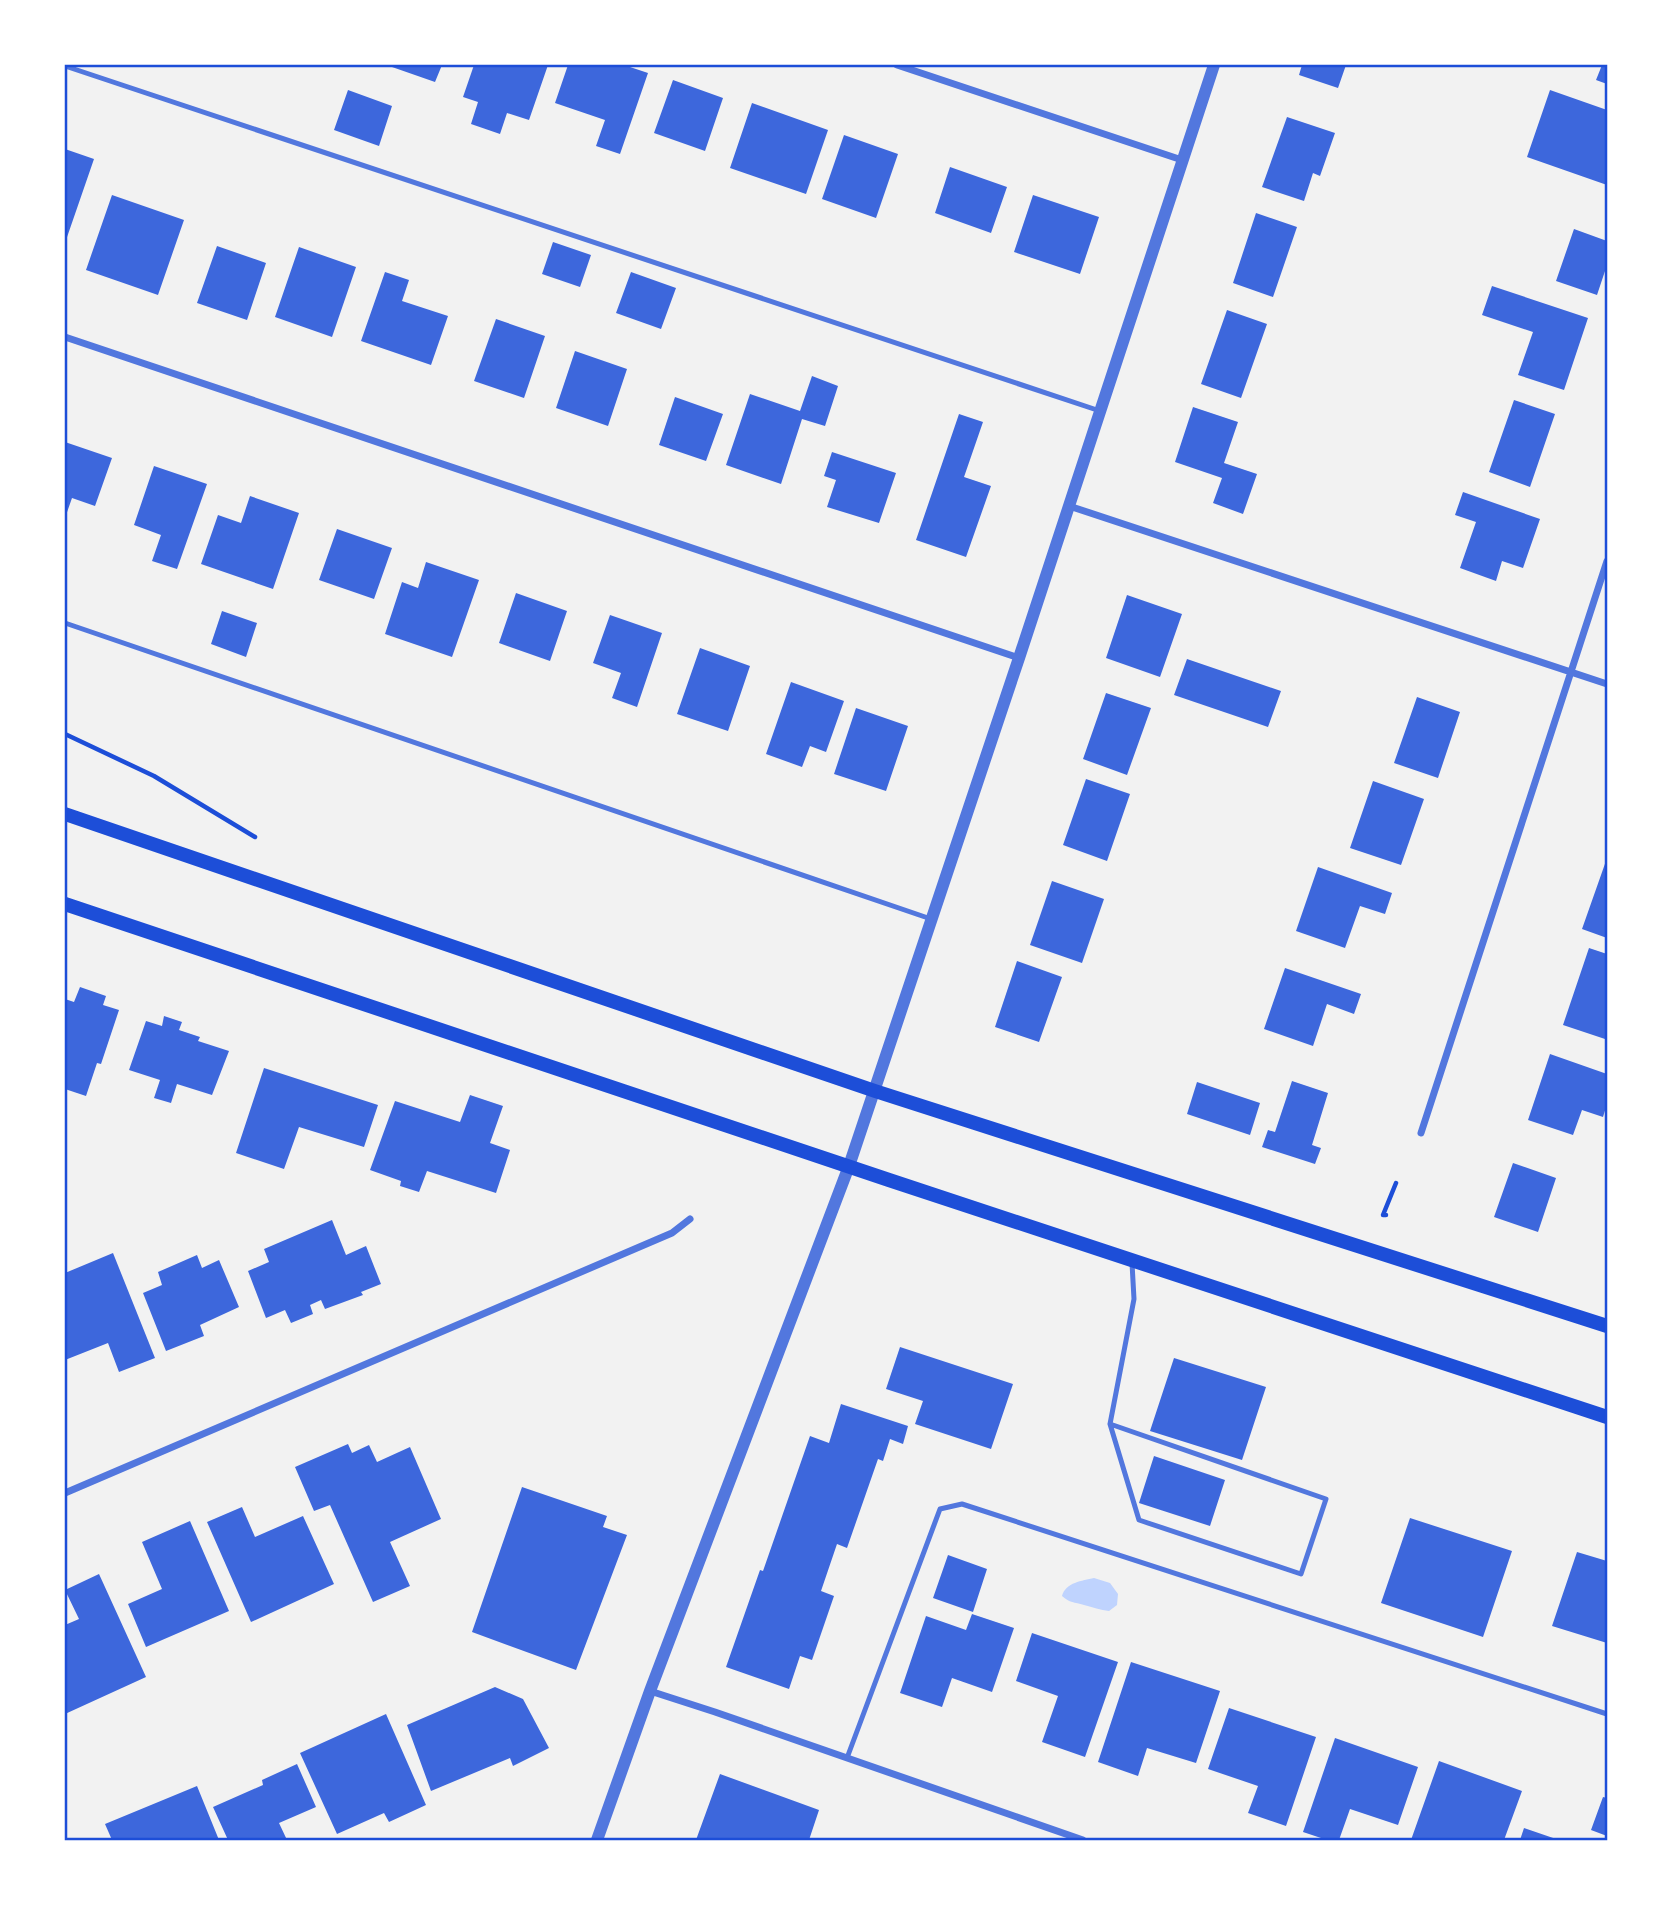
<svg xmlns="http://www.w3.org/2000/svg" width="1672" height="1905" font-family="'Roboto Serif',serif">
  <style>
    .water { fill: #bfd3fe }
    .building { fill: #3d67dc }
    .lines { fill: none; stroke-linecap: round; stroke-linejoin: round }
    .path { stroke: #1d4ed8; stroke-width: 4.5 }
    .service { stroke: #5277de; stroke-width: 5 }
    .minor { stroke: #5277de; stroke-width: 7 }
    .tertiary { stroke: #5277de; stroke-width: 12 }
    .secondary { stroke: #1d4ed8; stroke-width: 14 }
    .neatline { fill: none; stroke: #1d4ed8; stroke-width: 2.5 }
  </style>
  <rect width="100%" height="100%" fill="#f2f2f2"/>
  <path class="water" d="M1094 1578 1110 1583 1118 1594 1117 1605 1109 1611C1100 1610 1093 1607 1084 1605 1074 1602 1070 1603 1062 1596 1066 1582 1082 1581 1094 1578Z"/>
  <path class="building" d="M393 65H442L435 82 392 67Z
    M474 65H548L529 120 507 113 500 134 471 124 478 102 463 97Z
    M568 65H624L648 73 620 154 596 146 605 120 555 103Z
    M1302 65H1346L1338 88 1299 75Z
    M1602 65H1607V84L1596 80Z
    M673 80 723 98 705 151 654 133Z
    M348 90 392 106 379 146 334 130Z
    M1550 90 1607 110V185L1527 157Z
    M752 103 828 130 806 194 730 168Z
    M1287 117 1335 133 1320 176 1313 173 1304 201 1262 187Z
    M844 135 898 154 876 218 822 199Z
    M65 149 94 159 65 243Z
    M950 167 1007 187 991 233 935 213Z
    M112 195 184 220 158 295 86 270Z
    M1033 195 1099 217 1080 274 1014 252Z
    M1256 213 1297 227 1273 297 1233 283Z
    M1574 229 1607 241V265L1597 295 1556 281Z
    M553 242 591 255 580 287 542 274Z
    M217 246 266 263 247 320 197 303Z
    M299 247 356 267 332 337 275 317Z
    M385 272 409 280 402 301 448 316 431 365 361 341Z
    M631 272 676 288 661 329 616 313Z
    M1492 286 1588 318 1564 390 1518 375 1533 332 1482 315Z
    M1227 310 1267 324 1241 398 1201 384Z
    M496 319 545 336 524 398 474 381Z
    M575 351 627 369 608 426 556 408Z
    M812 376 838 386 825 426 802 419 781 484 726 465 750 394 800 411Z
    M675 397 723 414 706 461 659 445Z
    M1514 400 1555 414 1530 487 1489 472Z
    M1193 407 1238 422 1224 463 1257 474 1243 514 1213 503 1222 478 1175 462Z
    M959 414 983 422 964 477 991 486 966 557 916 540Z
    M65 442 112 458 95 506 72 498 65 518Z
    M832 452 896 473 879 523 827 507 836 480 824 476Z
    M154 466 207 484 177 569 152 561 161 535 134 525Z
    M1463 492 1540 519 1523 568 1502 561 1496 581 1460 568 1476 522 1455 515Z
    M250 496 299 513 273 589 201 564 218 515 241 523Z
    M337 529 392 548 374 599 319 580Z
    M426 562 479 580 452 657 385 634 402 582 418 588Z
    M516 593 567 611 550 661 499 643Z
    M1127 595 1182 614 1160 677 1106 658Z
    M222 611 257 623 246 657 211 644Z
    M610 615 662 633 637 707 612 698 621 673 593 663Z
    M700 648 750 666 728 731 677 714Z
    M1187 659 1281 691 1268 727 1174 695Z
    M791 682 844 701 826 752 810 746 802 767 766 754Z
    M1106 693 1151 708 1127 775 1083 759Z
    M1417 697 1460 712 1438 778 1394 763Z
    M856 708 908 726 886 791 834 774Z
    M1086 779 1130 794 1107 861 1063 845Z
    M1373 781 1424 799 1401 865 1350 848Z
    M1607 858V938L1582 929Z
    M1318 867 1392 893 1385 914 1360 906 1345 948 1296 931Z
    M1052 881 1104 899 1082 963 1030 945Z
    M1589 948 1607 954V1034L1605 1039 1563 1025Z
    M1017 961 1062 977 1039 1042 995 1027Z
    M1285 968 1361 994 1354 1014 1327 1004 1313 1046 1264 1029Z
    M80 987 106 996 103 1005 119 1010 101 1064 97 1063 86 1096 65 1089V999L74 1002Z
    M164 1016 182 1022 179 1030 200 1037 198 1041 229 1051 212 1095 177 1084 171 1103 154 1098 160 1080 129 1070 146 1021 162 1026Z
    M1550 1054 1607 1074V1104L1603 1117 1582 1110 1573 1135 1528 1120Z
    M264 1068 378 1105 364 1147 299 1127 284 1169 236 1153Z
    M1292 1081 1328 1093 1312 1145 1321 1148 1315 1164 1262 1147 1268 1130 1275 1132Z
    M1197 1082 1260 1103 1250 1135 1187 1114Z
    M470 1095 503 1106 490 1143 510 1150 496 1193 427 1171 419 1192 400 1186 401 1181 370 1170 395 1101 460 1122Z
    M1513 1163 1556 1178 1538 1232 1494 1217Z
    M332 1220 346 1255 366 1246 381 1284 361 1292 363 1295 325 1309 321 1300 310 1305 313 1314 291 1323 285 1310 266 1318 248 1271 269 1262 264 1249Z
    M113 1253 155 1358 119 1372 108 1343 65 1360V1273Z
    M197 1255 202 1268 219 1260 239 1307 200 1325 204 1336 166 1351 143 1293 162 1285 158 1272Z
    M900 1347 1013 1384 991 1449 915 1424 923 1401 886 1389Z
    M1174 1358 1266 1387 1242 1460 1150 1431Z
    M841 1404 908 1426 903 1444 890 1439 883 1461 878 1459 847 1548 837 1544 821 1591 834 1596 812 1660 800 1656 789 1689 726 1667 760 1570 763 1571 810 1436 829 1443Z
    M348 1444 352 1453 369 1445 377 1462 410 1447 441 1519 390 1542 410 1586 373 1602 330 1505 314 1511 295 1467Z
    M1154 1456 1225 1480 1210 1526 1139 1503Z
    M522 1487 607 1516 603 1527 627 1535 576 1670 472 1632Z
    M242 1507 255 1537 303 1516 334 1584 251 1622 207 1522Z
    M1410 1518 1512 1551 1483 1637 1381 1603Z
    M190 1521 229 1611 146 1647 128 1604 162 1589 142 1542Z
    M1577 1552 1607 1561V1643L1552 1626Z
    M948 1555 987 1569 973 1612 933 1598Z
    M99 1574 146 1677 65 1714V1625L79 1619 65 1590Z
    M972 1614 1014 1628 992 1692 952 1678 942 1707 900 1693 926 1616 966 1630Z
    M1032 1633 1118 1662 1085 1757 1042 1742 1058 1696 1016 1681Z
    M1131 1662 1220 1691 1196 1763 1147 1748 1138 1776 1098 1762Z
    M495 1687 523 1699 549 1748 513 1766 510 1758 431 1791 407 1725Z
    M1229 1708 1316 1737 1286 1826 1248 1813 1258 1786 1208 1769Z
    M386 1714 426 1805 389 1822 384 1813 337 1834 300 1753Z
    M1335 1738 1418 1767 1398 1825 1350 1809 1339 1840H1327L1303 1832Z
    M1439 1761 1522 1791 1504 1840H1411Z
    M297 1764 316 1807 279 1823 287 1840H228L213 1807 263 1785 262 1780Z
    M720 1774 819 1810 809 1840H696Z
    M197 1786 219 1840H112L105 1824Z
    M1603 1797 1607 1798V1836L1591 1830Z
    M1524 1828 1559 1840H1520Z"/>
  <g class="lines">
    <path class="path" d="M65 734 154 776 255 837
      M1386 1215H1383L1396 1183"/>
    <path class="service" d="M65 66 1100 411
      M65 623 931 919
      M1110 1424 1139 1520 1301 1574 1326 1499 1110 1424 1134 1299 1132 1263
      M847 1758 940 1509 962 1504 1607 1714"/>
    <path class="minor" d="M897 65 1182 160
      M65 337 1019 658
      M1069 506 1607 684
      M1421 1133 1607 561
      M65 1493 672 1233 690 1219
      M650 1691 715 1712 1083 1840"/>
    <path class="tertiary" d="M597 1840 650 1691 849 1166 1019 658 1214 65"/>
    <path class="secondary" d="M65 814 875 1091 1607 1326
      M65 904 889 1180 1607 1417"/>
  </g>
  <rect width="1672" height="1905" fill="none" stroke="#ffffff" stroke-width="133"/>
  <rect x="66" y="66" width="1540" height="1773" class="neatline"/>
</svg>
